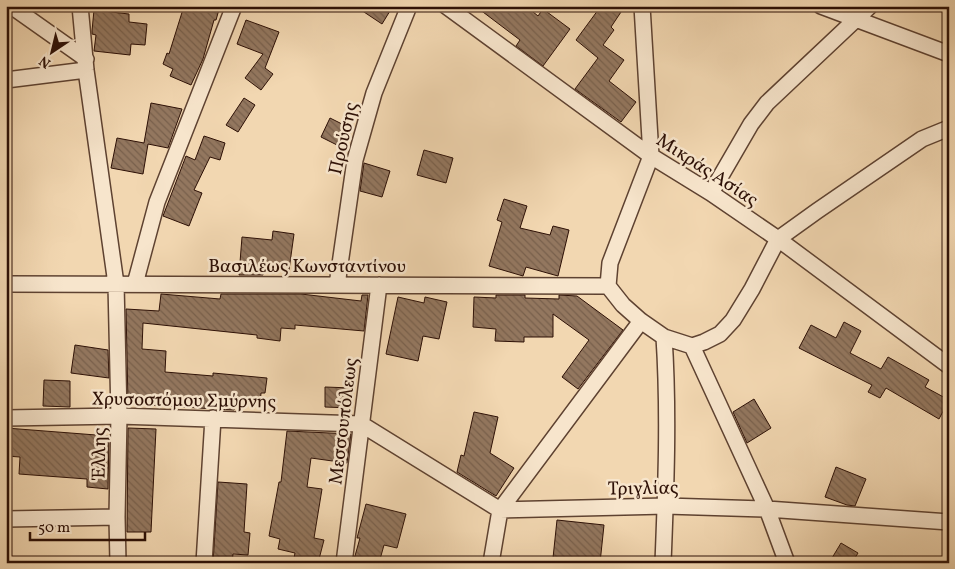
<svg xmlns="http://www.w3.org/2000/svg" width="955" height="569" font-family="Vollkorn,serif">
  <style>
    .building { fill: url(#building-back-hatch); stroke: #2d1006 }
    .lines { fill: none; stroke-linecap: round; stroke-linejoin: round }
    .minor-casing { stroke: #5e4231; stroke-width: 18 }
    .minor { stroke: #f7e5cc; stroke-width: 15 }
    .labels { text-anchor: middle; stroke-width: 5; stroke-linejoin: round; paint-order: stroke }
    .street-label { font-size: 19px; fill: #2d1006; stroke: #f7e5cc }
  </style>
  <defs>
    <pattern id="building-back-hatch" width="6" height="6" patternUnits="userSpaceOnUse" patternTransform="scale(1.25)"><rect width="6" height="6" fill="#93775f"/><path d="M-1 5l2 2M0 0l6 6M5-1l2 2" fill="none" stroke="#78604c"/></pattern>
  </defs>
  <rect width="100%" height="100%" fill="#f2d7b1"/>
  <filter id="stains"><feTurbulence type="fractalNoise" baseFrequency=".004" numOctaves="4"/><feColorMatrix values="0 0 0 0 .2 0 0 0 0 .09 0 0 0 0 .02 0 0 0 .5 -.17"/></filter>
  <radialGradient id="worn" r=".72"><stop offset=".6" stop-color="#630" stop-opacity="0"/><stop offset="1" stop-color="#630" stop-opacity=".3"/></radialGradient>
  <path class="building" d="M184 6H220L216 20H214L203 59 191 85 170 76 173 69 163 64 167 53 169 54Z
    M355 6H393L382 24Z
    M475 6H526L538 16 543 9 570 29 543 66 516 46 520 40Z
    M601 6H625L611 27 614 30 603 45 624 60 609 81 636 102 621 122 575 89 598 58 576 40Z
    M94 10 129 14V22L147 24 145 45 131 44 130 55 94 51 96 35 92 34V31Z
    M246 20 279 32 265 68 273 74 261 90 245 78 263 54 237 44Z
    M244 98 255 105 238 132 226 125Z
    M151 103 182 109 168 148 148 144 143 174 111 168 117 138 144 143Z
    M330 118 352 129 343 148 321 137Z
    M204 136 225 143 220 160 210 157 194 190 202 193 189 226 163 216 186 156 195 160Z
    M424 150 453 158 446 183 417 175Z
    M364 163 390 171 382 197 360 191Z
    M504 199 527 206 520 228 550 235 553 226 569 230 558 276 526 267 523 276 489 266 502 222 497 220Z
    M273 231 294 234 289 270 264 266 263 275H239L242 237 272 240Z
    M161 294 220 299 221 294H301L361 301 362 295H368L364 331 295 325V329L281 328 280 341 257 338V335L143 323 142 349 166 351 165 372 213 376V373L267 378 265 393H261L260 405 235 404 234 410 128 404 126 309 159 311Z
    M496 295H525V298L559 299V295L577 296 623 330 578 389 562 377 589 340 553 314V337H524V342L495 341 496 329 473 327 474 297 496 298Z
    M398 297 424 303 425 297 447 302 439 339 423 336 418 361 386 354Z
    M844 322 861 331 850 353 881 369 888 357 929 380 925 387 949 400 939 419 886 388 880 398 868 392 872 385 799 348 811 325 836 338Z
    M75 345 108 350 109 378 71 373Z
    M44 380 70 381V407L43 406Z
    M325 387 352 388 351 408 325 407Z
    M754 399 771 428 747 443 733 412Z
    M474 412 498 417 490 453 514 468 496 496 457 472 461 455 464 456Z
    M6 428 109 436 108 489 87 487V479L19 474 20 457 6 456Z
    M128 428 156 429 151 532H127Z
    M287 431 351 434 347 463 311 458 307 487 322 489 314 538 324 540 318 563H293L295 553 278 549 280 539 269 536 279 482H281Z
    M836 467 866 479 855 506 847 505 825 497Z
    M218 482 247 484 244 532 250 533 248 555 233 554 232 563H213Z
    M366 504 406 514 397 548 384 545 379 563H353L360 538H357Z
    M557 520 604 525 600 563 553 558Z
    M841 543 858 553 852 563H829Z"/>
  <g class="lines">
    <g class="minor-casing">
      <path id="minor" d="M11 6 86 59
        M80 6 86 70 116 284 119 416 117 517 118 563
        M446 6 651 156 711 193 778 239 949 366
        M642 6 651 156 610 263 608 286 623 305 641 321 664 337 692 346 704 342 720 334 733 320 752 289 778 239 817 211 922 139 949 128
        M821 6 949 54
        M6 80 86 70
        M711 193 751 124 767 103 870 6
        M6 284 608 286
        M135 284 157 202 234 6
        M337 285 355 160 374 93 409 6
        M692 346 767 509 787 563
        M6 418 119 416 361 424 500 510 666 506 767 509 949 522
        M6 519 117 517
        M204 563 213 418
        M344 563 379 285
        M491 563 500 510 641 321
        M663 563C666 488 669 412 664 337"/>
    </g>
    <use href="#minor" class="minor"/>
  </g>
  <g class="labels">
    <g class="street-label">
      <text transform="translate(342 138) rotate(-77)" y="7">Προύσης</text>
      <text transform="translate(708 169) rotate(33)" y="7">Μικράς Ασίας</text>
      <text x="307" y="272">Βασιλέως Κωνσταντίνου</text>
      <text transform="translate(184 399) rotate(1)" y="7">Χρυσοστόμου Σμύρνης</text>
      <text transform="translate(342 421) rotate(-83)" y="7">Μεσσουπόλεως</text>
      <text transform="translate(98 453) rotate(-89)" y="7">Έλλης</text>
      <text transform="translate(643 487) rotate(-1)" y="7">Τριγλίας</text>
    </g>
  </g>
  <rect width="955" height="569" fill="none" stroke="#f2d7b1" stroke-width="25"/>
  <rect x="8" y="8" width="940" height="554" fill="none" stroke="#2d1006" stroke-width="2.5"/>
  <rect x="12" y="12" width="930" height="544" fill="none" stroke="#2d1006"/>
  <g transform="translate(52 52) rotate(215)" stroke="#f7e5cc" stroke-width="4" paint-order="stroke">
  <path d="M0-4L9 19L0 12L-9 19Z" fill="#2d1006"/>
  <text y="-8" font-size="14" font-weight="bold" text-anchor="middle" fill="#2d1006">N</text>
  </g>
  <path d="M30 532v8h115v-8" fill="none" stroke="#2d1006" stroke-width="2.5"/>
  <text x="38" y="532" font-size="15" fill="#2d1006" stroke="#f7e5cc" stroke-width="4" paint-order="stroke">50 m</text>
  <rect width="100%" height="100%" filter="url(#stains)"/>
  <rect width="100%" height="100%" fill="url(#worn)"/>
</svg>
